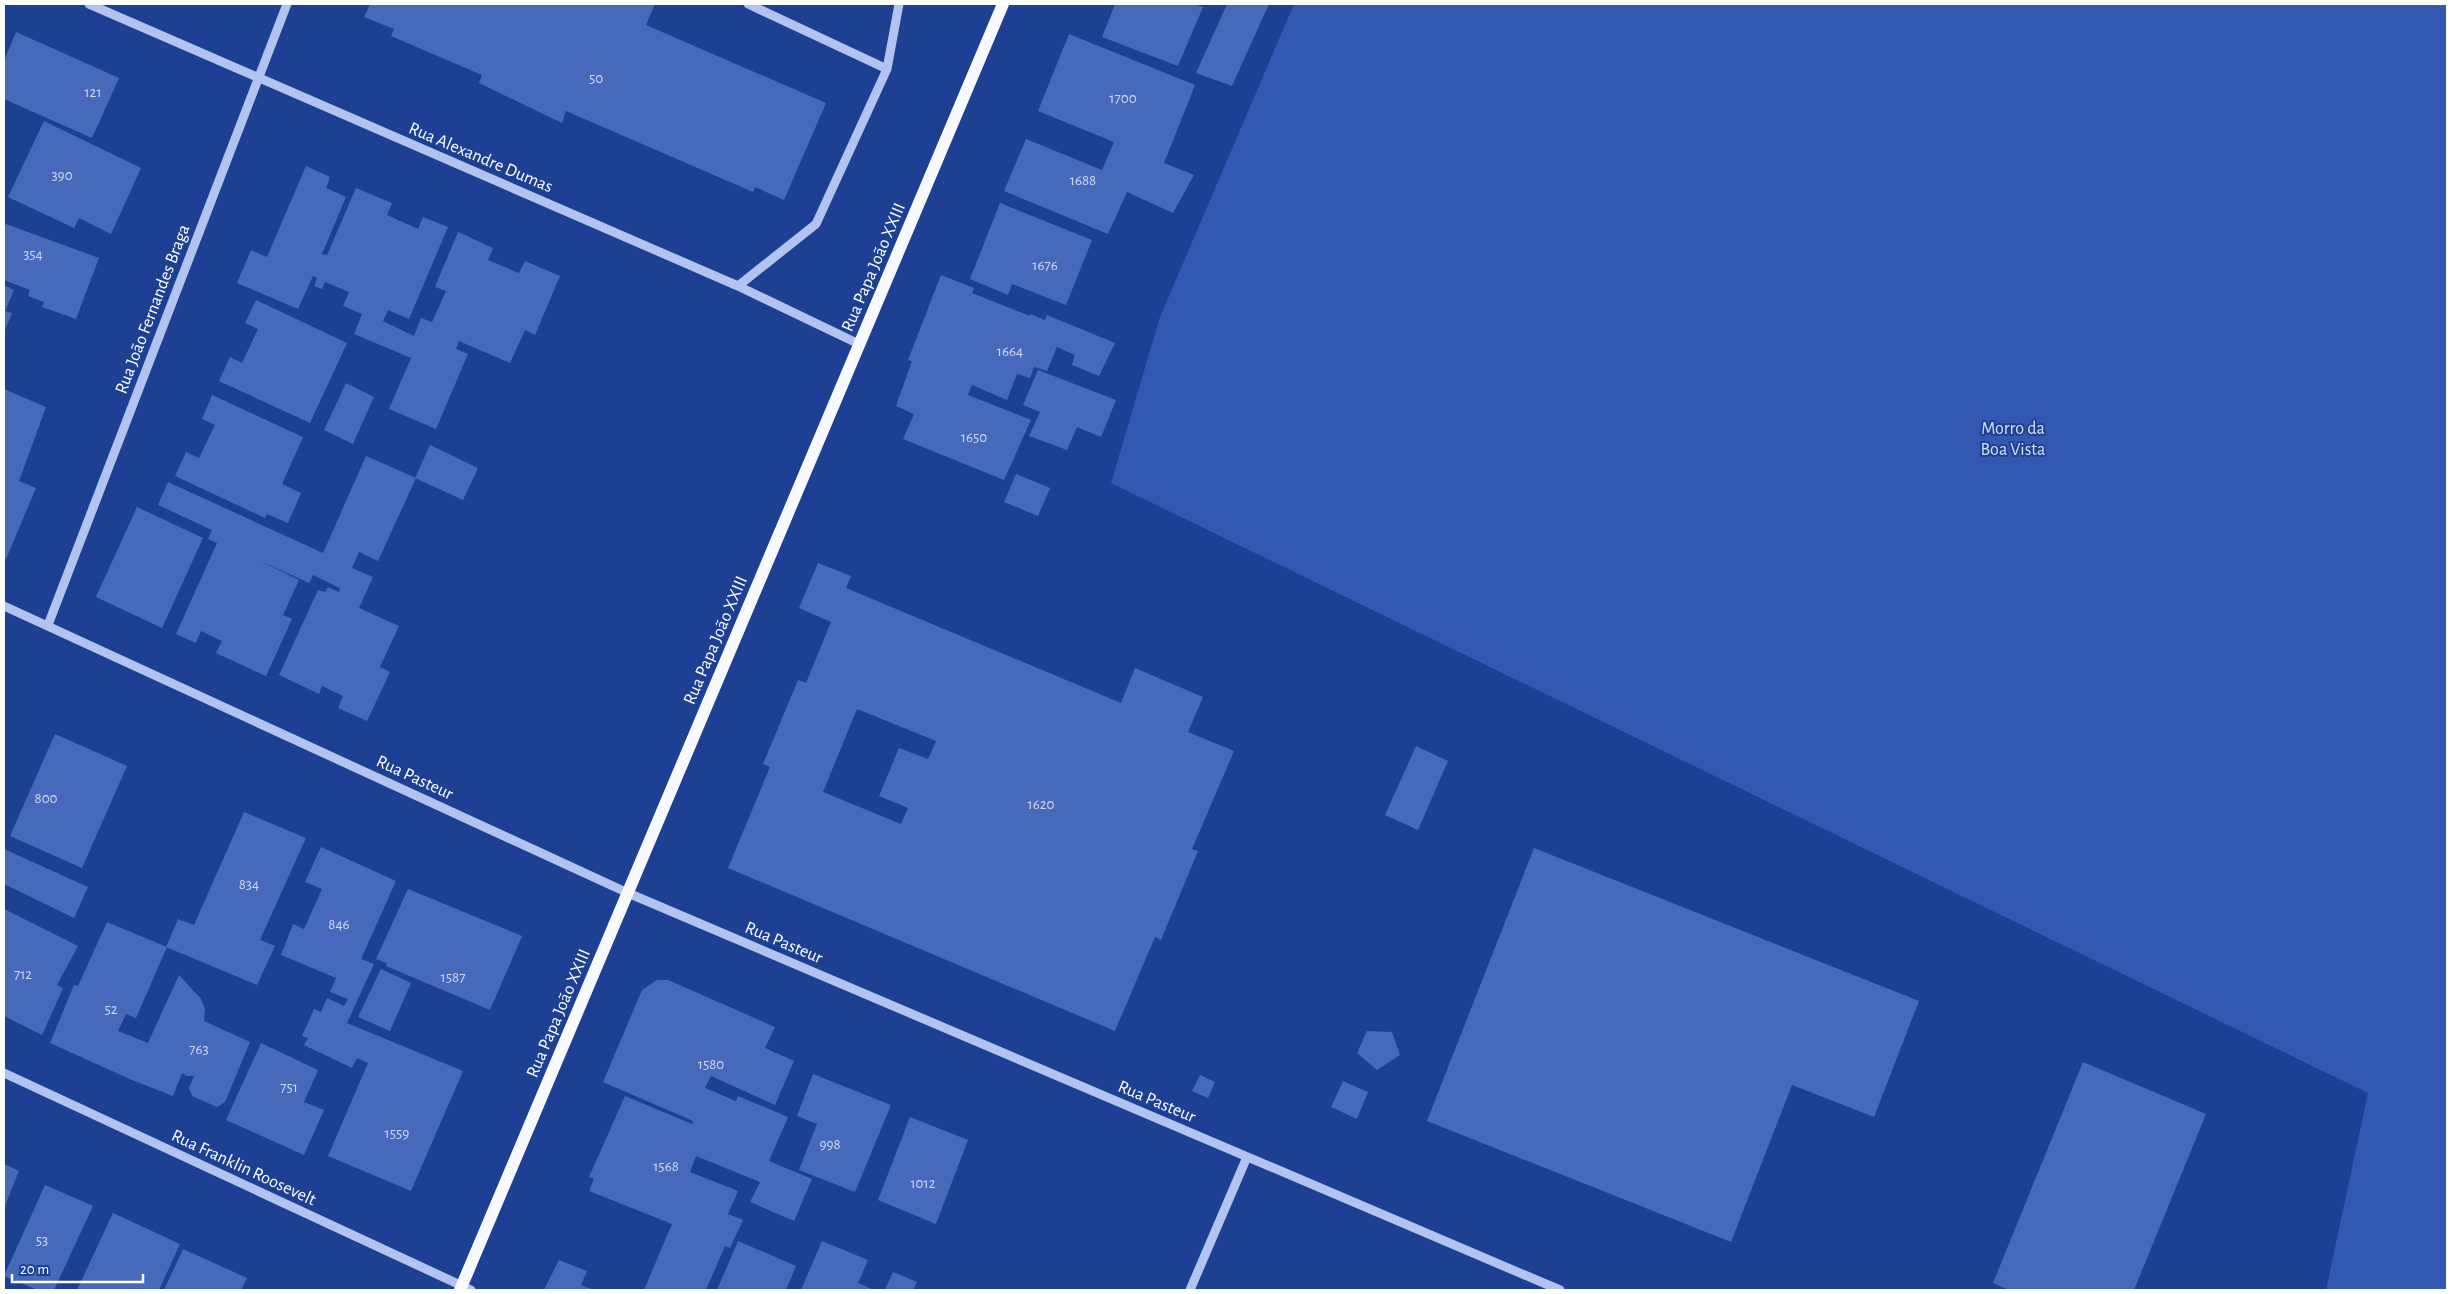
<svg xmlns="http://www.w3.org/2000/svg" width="2451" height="1294" font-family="'Alegreya Sans',sans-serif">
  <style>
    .green { fill: #3258b2 }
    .building { fill: #4769bb; fill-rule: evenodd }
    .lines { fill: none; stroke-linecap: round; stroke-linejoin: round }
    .minor { stroke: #b1c3ee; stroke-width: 9 }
    .major { stroke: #f9faff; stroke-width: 12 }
    .labels { text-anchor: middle; stroke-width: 4; stroke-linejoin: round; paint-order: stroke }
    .number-label { font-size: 15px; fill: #d1daee }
    .street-label { font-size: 18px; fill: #fff; stroke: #1e4094 }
    .park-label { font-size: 18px; fill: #d7e2fa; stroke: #1e4094 }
  </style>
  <rect width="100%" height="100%" fill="#1e4094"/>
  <path class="green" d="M1294 4H2447V1290H2326L2368 1093 1111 483 1160 317Z"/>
  <path class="building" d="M370 4H655L646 25 826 103 784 200 755 187 753 192 566 111 562 123 479 83 482 75 391 36 394 29 364 17Z
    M1115 4H1193L1203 7 1178 66 1102 37Z
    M1227 4H1269L1232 86 1196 73Z
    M16 32 119 78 92 138 4 99V61Z
    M1069 34 1195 85 1164 163 1194 175 1173 213 1127 192 1108 234 1004 191 1026 139 1102 170 1114 142 1038 111Z
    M44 121 141 168 111 234 79 218 74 228 8 197Z
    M306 166 330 177 326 188 346 197 322 254 327 255 356 188 392 203 387 215 418 229 423 217 448 227 409 319 388 310 383 321 414 336 421 318 432 322 446 291 435 287 458 232 493 248 488 260 519 273 525 261 560 276 535 335 525 330 510 363 459 341 456 349 468 354 436 429 389 409 411 358 354 334 362 314 343 306 349 292 325 282 322 289 314 286 317 278 313 276 298 309 237 283 251 250 267 257Z
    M1000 203 1092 240 1066 305 1012 284 1008 295 970 279Z
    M6 224 99 258 76 319 42 307 44 302 28 296 30 290 4 280V230Z
    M941 275 974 288 972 293 1030 316V314L1045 320 1047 315 1115 343 1099 376 1072 365 1075 355 1057 347 1047 371 1034 367 1030 378 1017 374 1007 400 972 385 968 395 1031 420 1004 480 903 439 914 414 896 406 912 361 908 360Z
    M4 285 14 290 5 311 12 313 4 332Z
    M256 300 347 343 310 423 219 381 230 357 242 363 258 329 245 323Z
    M1038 370 1116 400 1101 437 1077 427 1067 450 1029 436 1040 412 1023 405Z
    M346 383 374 397 353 444 324 430Z
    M4 389 46 407 19 481 36 488 6 559 4 560Z
    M212 395 303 437 282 484 301 493 288 523 267 514 265 518 175 476 186 452 199 458 215 425 202 419Z
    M430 445 478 468 463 500 415 478Z
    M366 456 416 478 378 561 359 552 352 568 373 577 359 608 399 626 380 667 390 672 367 721 338 708 343 696 322 686 319 694 279 675 318 590 325 592 328 587 339 592 340 588 313 575 309 583 258 560 299 580 283 615 292 619 266 676 216 653 222 641 201 631 196 643 176 634 217 543 208 539 212 530 158 505 168 482 323 553Z
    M1016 474 1050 488 1038 516 1004 502Z
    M137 507 203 538 162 628 96 597Z
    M818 563 851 576 846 588 1121 703 1135 668 1203 697 1188 732 1234 751 1192 849 1198 851 1161 940 1155 937 1115 1031 728 868 770 767 763 764 798 680 806 683 831 622 799 608ZM857 709 936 741 928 759 899 748 879 796 908 808 901 824 823 792Z
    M55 734 127 766 82 868 10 836Z
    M1416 746 1448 761 1418 830 1385 815Z
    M244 812 306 838 260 940 275 946 257 985 166 947 178 919 194 925Z
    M321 847 396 881 361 959 374 964 347 1023 463 1071 411 1191 328 1156 368 1063 357 1058 352 1068 304 1045 308 1038 302 1036 314 1009 321 1012 327 998 344 1006 348 999 330 992 336 978 281 955 293 924 304 929 322 889 305 882Z
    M1534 848 1919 1001 1874 1117 1792 1085 1731 1242 1427 1121Z
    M4 849 88 887 74 918 4 884Z
    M408 889 522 936 490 1010 386 966 387 963 376 959Z
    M4 909 78 946 57 985 63 988 42 1035 4 1016Z
    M107 922 167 947 136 1018 126 1014 118 1031 148 1043 179 975 201 999 205 1009 204 1021 250 1042 225 1102 217 1107 192 1096 189 1088 194 1076H187L182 1073 173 1096 132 1080 50 1043 74 985 78 986Z
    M381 969 411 983 390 1031 358 1017Z
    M657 980H668L775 1027 765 1048 794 1061 775 1105 711 1076 705 1088 736 1101 738 1096 788 1117 769 1161 812 1179 794 1221 750 1202 760 1182 696 1156 690 1172 738 1191 728 1214 743 1220 730 1248 725 1246 706 1290H644L672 1224 589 1191 594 1179 589 1177 625 1096 692 1124 693 1121 603 1082 642 990Z
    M1367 1031 1392 1032 1400 1055 1377 1070 1357 1053Z
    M261 1043 318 1070 304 1102 324 1110 304 1155 226 1120Z
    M2083 1062 2206 1114 2134 1290H2009L1993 1283Z
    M813 1074 891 1105 855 1192 799 1170 817 1124 797 1116Z
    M1200 1075 1215 1082 1208 1098 1192 1091Z
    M1343 1081 1368 1092 1357 1119 1331 1107Z
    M910 1117 968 1140 936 1224 878 1200Z
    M4 1164 19 1171 4 1208Z
    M45 1185 93 1206 54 1290H38L4 1276Z
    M113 1213 180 1244 159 1290H77Z
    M738 1241 796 1266 786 1290H717Z
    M822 1241 868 1260 858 1283 874 1290H801Z
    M183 1249 247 1278 241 1290H164Z
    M559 1260 587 1271 581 1285 594 1290H544Z
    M893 1272 917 1282 913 1290H885Z"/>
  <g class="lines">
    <path class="minor" d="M89 4 738 286 859 344
      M748 4 887 69
      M738 286 816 224 887 69 899 4
      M4 606 628 893 1560 1290
      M48 625 287 4
      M4 1073 471 1290
      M1190 1290 1247 1157"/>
    <path class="major" d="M460 1290 1003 4"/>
  </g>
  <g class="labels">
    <g class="number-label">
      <text x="596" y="83">50</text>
      <text x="93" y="97">121</text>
      <text x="1123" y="103">1700</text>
      <text x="62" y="180">390</text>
      <text x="1083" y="185">1688</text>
      <text x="33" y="259">354</text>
      <text x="1045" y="270">1676</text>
      <text x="1010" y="356">1664</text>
      <text x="974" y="442">1650</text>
      <text x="46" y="803">800</text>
      <text x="1041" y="809">1620</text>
      <text x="249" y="889">834</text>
      <text x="339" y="929">846</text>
      <text x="23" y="979">712</text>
      <text x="453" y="982">1587</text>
      <text x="111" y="1014">52</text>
      <text x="199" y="1054">763</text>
      <text x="711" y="1069">1580</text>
      <text x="289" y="1092">751</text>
      <text x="397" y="1138">1559</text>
      <text x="830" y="1149">998</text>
      <text x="666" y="1171">1568</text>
      <text x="923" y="1188">1012</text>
      <text x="42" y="1245">53</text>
    </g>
    <g class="street-label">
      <text transform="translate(481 157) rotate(23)" y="6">Rua Alexandre Dumas</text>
      <text transform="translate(873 267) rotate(-67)" y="6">Rua Papa João XXIII</text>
      <text transform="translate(152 309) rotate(-69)" y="6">Rua João Fernandes Braga</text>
      <text transform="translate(715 640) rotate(-67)" y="6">Rua Papa João XXIII</text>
      <text transform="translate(415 777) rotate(25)" y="6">Rua Pasteur</text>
      <text transform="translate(784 942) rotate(23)" y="6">Rua Pasteur</text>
      <text transform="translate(558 1013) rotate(-67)" y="6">Rua Papa João XXIII</text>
      <text transform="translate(1157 1101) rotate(23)" y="6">Rua Pasteur</text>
      <text transform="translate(244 1167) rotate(25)" y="6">Rua Franklin Roosevelt</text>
    </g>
    <g class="park-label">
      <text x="2013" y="434">Morro da<tspan x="2013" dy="21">Boa Vista</tspan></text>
    </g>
  </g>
  <rect width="2451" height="1294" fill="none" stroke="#ffffff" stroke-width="10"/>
  <path d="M12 1274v8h131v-8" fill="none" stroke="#ffffff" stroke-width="2.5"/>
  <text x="20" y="1274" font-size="15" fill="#ffffff" stroke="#1e4094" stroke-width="4" paint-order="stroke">20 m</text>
</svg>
